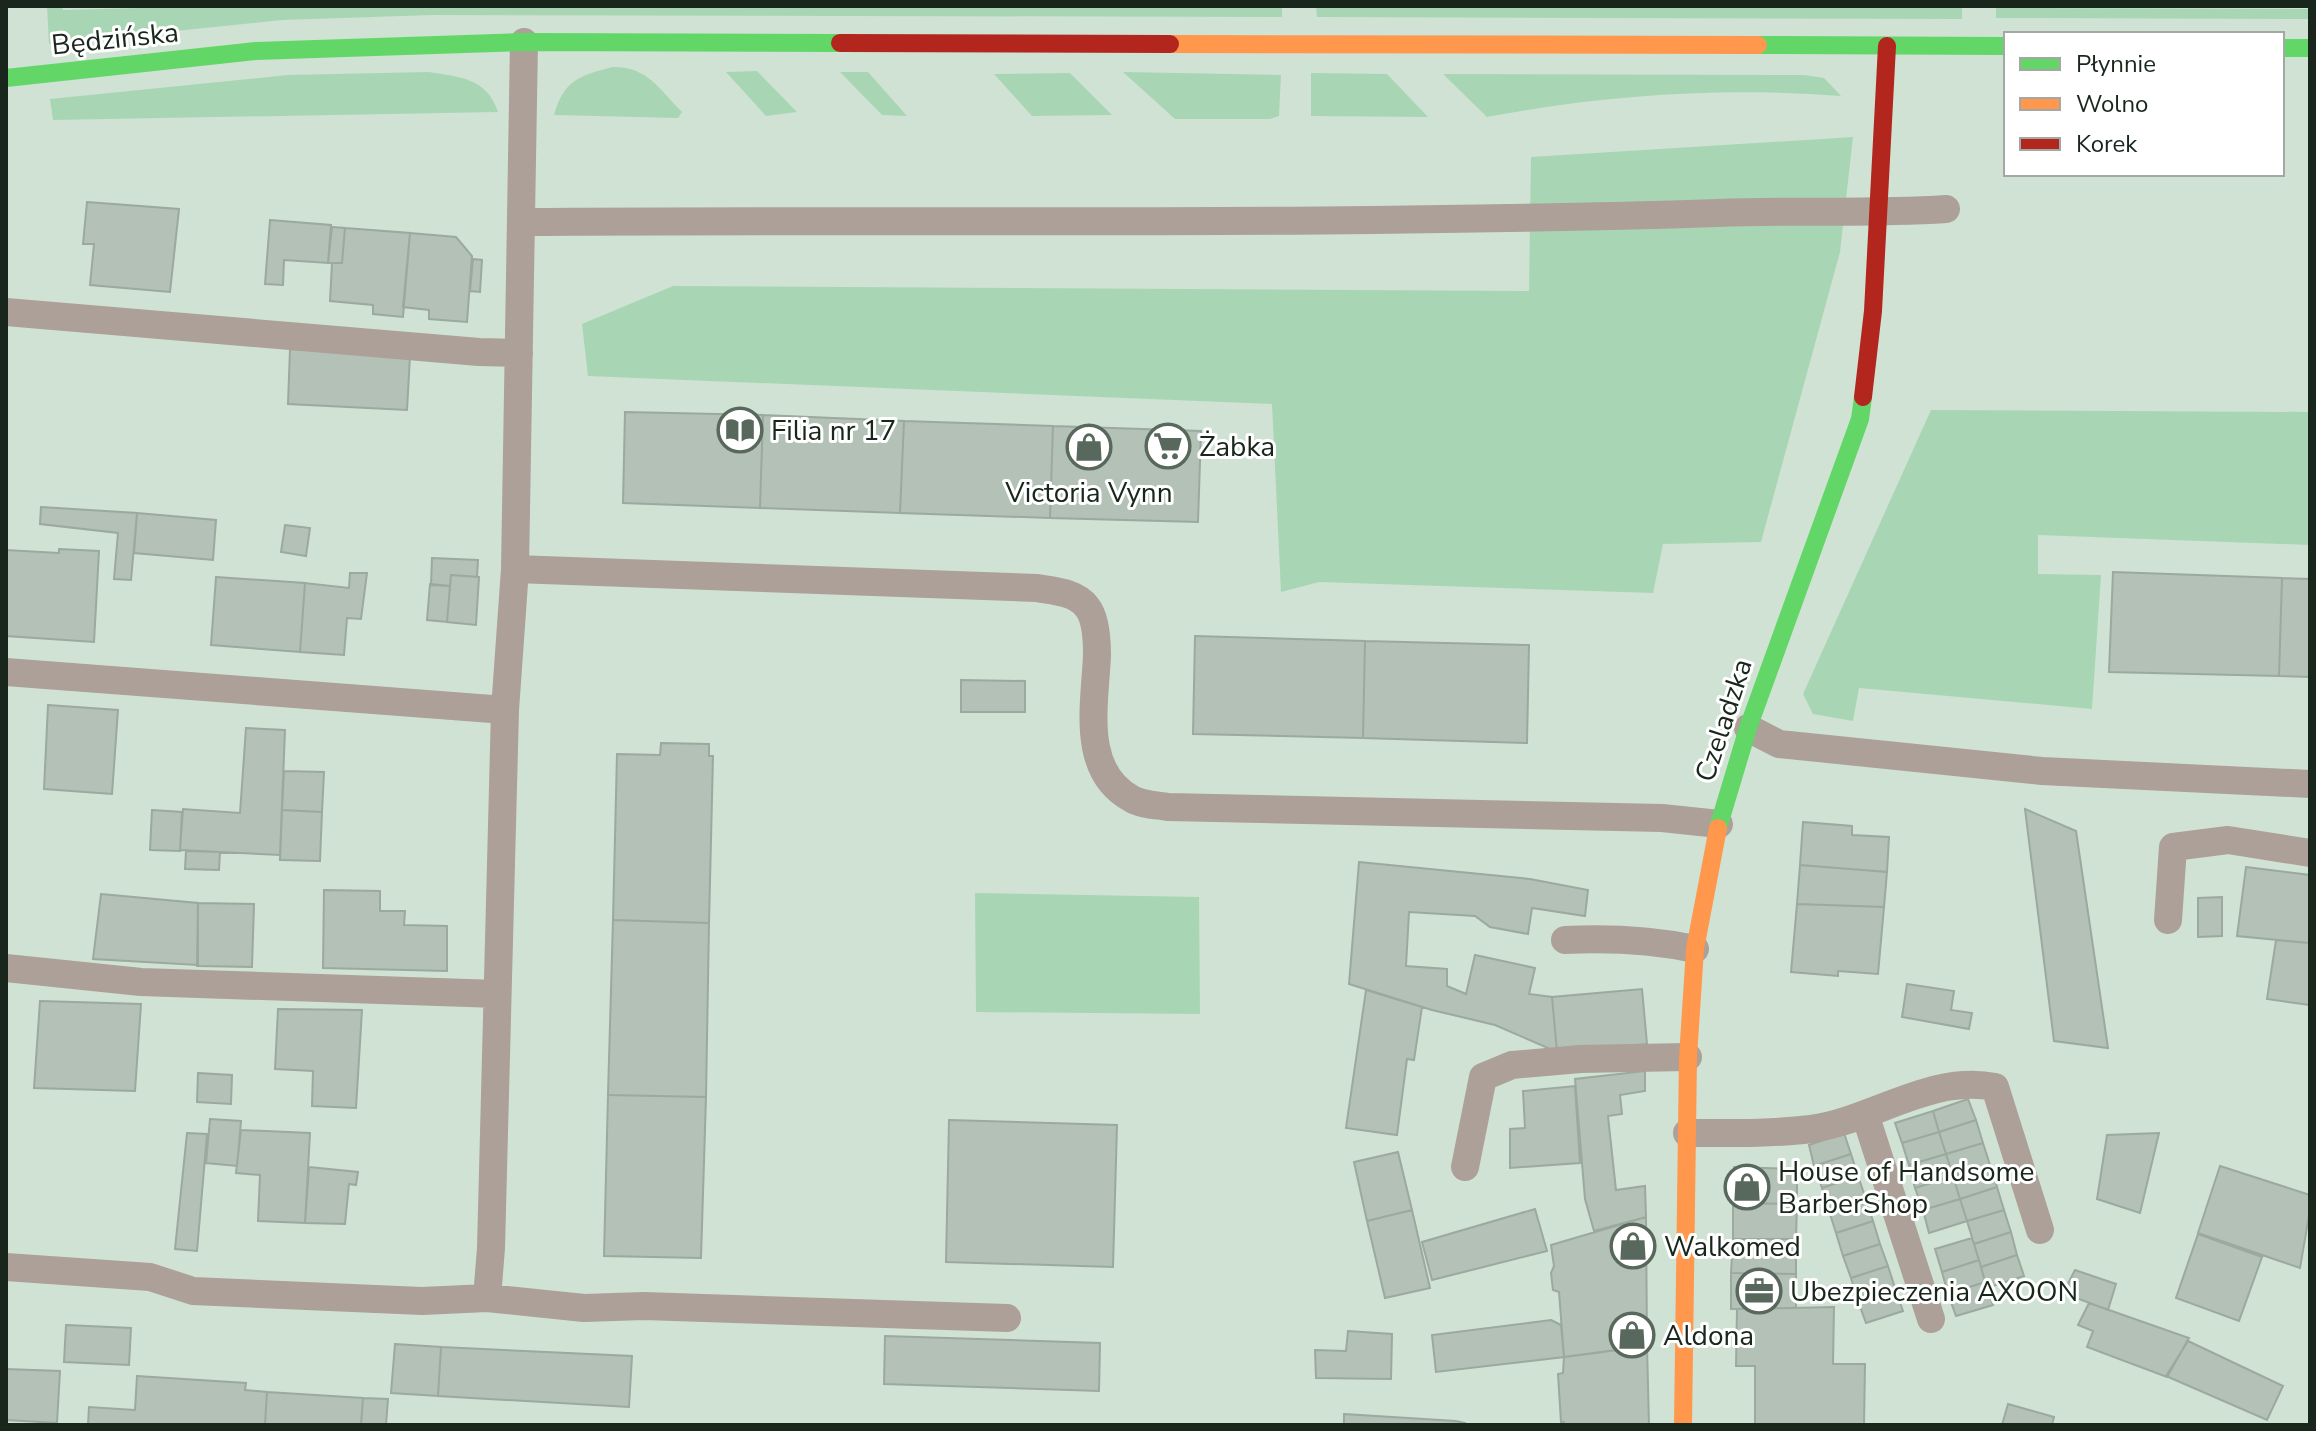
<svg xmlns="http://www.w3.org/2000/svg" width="2316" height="1431" font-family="'Nunito Sans',sans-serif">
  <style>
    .green { fill: #a8d6b4 }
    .building { fill: #b3c1b6; stroke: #9ba99e; stroke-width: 2 }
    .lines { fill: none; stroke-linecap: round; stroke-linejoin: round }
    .lane { stroke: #aca098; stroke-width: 28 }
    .fast { stroke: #63d668; stroke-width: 18 }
    .slow { stroke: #ff974d; stroke-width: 18 }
    .jam { stroke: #b3261e; stroke-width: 18 }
    .labels { text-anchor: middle; stroke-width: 6; stroke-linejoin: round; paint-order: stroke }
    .street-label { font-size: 28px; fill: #19261c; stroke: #fff }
    .poi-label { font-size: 28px; fill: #19261c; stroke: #fff; text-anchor: start }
  </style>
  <rect width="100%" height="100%" fill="#d0e2d4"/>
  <path class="green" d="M47 6H62L63 10 215 6H1282V17L433 15 282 20 49 44Z
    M1316 6 1962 8V19L1317 17Z
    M1996 8 2310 9V19L1996 18Z
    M612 67C647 66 659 89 682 112L678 118 554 115C564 80 579 76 612 67Z
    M757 71 797 112 766 116 726 72Z
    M429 72C460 77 487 78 498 112L53 120 50 99 288 75Z
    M840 72H868L907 116 882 115Z
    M1123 72 1281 75 1279 116 1270 119H1175Z
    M1070 73 1112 115 1032 116 994 74Z
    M1311 73 1387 74 1428 117 1311 116Z
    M1443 74 1804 75 1824 78 1841 96C1723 87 1604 95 1487 117Z
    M1853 137 1840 252 1761 542 1663 544 1653 593 1319 582 1281 592 1272 404 588 376 582 324 673 286 1529 291 1531 157Z
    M1931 410 2310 412V545L2038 535V574L2101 575 2092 709 1859 688 1853 721 1813 714 1803 694Z
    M975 893 1199 897 1200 1014 976 1012Z"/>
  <path class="building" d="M87 202 179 209 170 292 90 285 94 244H83Z
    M270 220 331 225 328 263 284 260 283 285 265 284Z
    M332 227 345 228 342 263H328Z
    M345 228 410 233 403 317 373 314V305L330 301 332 263H342Z
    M410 233 456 237 472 256 467 322 429 319V310L403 307Z
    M473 259 482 260 480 292 470 291Z
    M290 349 410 356 407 410 288 404Z
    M625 412 763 415 760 508 623 503Z
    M763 415 904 421 900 513 760 508Z
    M904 421 1053 426 1050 518 900 513Z
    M1053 426 1201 431 1198 522 1050 518Z
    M41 507 137 513 131 580 114 579 118 533 40 524Z
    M137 513 216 520 213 560 134 553Z
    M285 525 310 528 306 556 281 552Z
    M59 549 99 551 94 642 6 636V550L59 553Z
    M432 558 478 560 477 577 451 575 450 586 431 585Z
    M2113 572 2282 578 2279 676 2109 672Z
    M350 573H367L361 619 347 618 344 655 300 652 305 583 349 588Z
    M451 575 479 577 476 625 447 622Z
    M216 577 305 583 300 652 211 645Z
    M2282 578 2310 579V677L2279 676Z
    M430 584 450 586 447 622 427 620Z
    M1195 636 1365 641 1363 738 1193 734Z
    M1365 641 1529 645 1527 743 1363 738Z
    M961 680 1025 681V712H961Z
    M48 705 118 710 112 794 44 789Z
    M246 728 285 730 280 855 180 850 183 809 240 813Z
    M661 743 709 744V756H713L709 923 613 920 617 754 660 755Z
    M284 771 324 772 322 812 282 810Z
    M2025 809 2076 831 2108 1048 2054 1041Z
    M152 810 182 812 180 851 150 850Z
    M282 810 322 812 320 861 280 860Z
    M1803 822 1852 826V835L1889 837 1887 872 1800 865Z
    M186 851 220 852 219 870 185 869Z
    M1359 862 1530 879 1588 890 1585 916 1532 908 1528 934 1490 927 1475 916 1409 912 1406 966 1447 969V986L1466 994 1475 955 1535 968 1529 994 1552 997 1557 1052 1495 1025 1432 1010 1349 984Z
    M1800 865 1887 872 1884 907 1797 904Z
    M2246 867 2310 875V943L2237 936Z
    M324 890 380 891V911H405L404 925 447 926V971L323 968Z
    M101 894 198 903V965L93 959Z
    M2222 897V936L2198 937V898Z
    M198 903 254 904 252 967 197 966Z
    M1797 904 1884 907 1878 974 1838 971V976L1791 972Z
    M613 920 709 923 706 1097 608 1095Z
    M2276 940 2310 943V1005L2267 999Z
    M1907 984 1954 991 1951 1010 1972 1013 1969 1029 1902 1017Z
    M1642 989 1647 1044 1557 1052 1552 997Z
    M1366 990 1422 1007 1414 1060 1407 1059 1397 1135 1346 1128Z
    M40 1001 141 1004 135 1091 34 1088Z
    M278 1009 362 1010 356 1108 312 1106 313 1071 275 1069Z
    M1645 1071V1091L1620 1095 1622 1114 1608 1116 1616 1190 1645 1186 1646 1217 1594 1231 1585 1199 1575 1079Z
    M198 1073 232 1075 231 1104 197 1102Z
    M1575 1086 1580 1163 1510 1168V1129L1525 1128 1523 1091Z
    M608 1095 706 1097 701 1258 604 1256Z
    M1968 1099 1976 1120 1939 1132 1933 1111Z
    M1933 1111 1939 1132 1902 1143 1895 1123Z
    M210 1119 241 1121 237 1166 206 1163Z
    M949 1120 1117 1125 1113 1267 946 1262Z
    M1976 1120 1983 1143 1946 1154 1939 1132Z
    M241 1130 310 1133 305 1223 258 1221 260 1175 236 1173Z
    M1939 1132 1946 1154 1909 1165 1902 1143Z
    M187 1133 207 1134 197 1251 175 1249Z
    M1844 1133 1851 1154 1814 1166 1809 1145Z
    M2159 1133 2140 1213 2097 1199 2107 1135Z
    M1983 1143 1990 1165 1953 1176 1946 1154Z
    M1398 1152 1412 1210 1367 1221 1354 1162Z
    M1851 1154 1858 1176 1822 1188 1814 1166Z
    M1946 1154 1953 1176 1915 1188 1909 1165Z
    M1990 1165 1997 1187 1960 1199 1953 1176Z
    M2220 1166 2310 1195V1210L2300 1268 2198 1233Z
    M309 1167 358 1172 356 1185 349 1184 345 1224 305 1223Z
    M1734 1167 1797 1169V1204L1733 1203Z
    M1858 1176 1866 1199 1829 1211 1822 1188Z
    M1953 1176 1960 1199 1923 1210 1915 1188Z
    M1997 1187 2004 1210 1967 1221 1960 1199Z
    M1866 1199 1873 1221 1836 1233 1829 1211Z
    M1960 1199 1967 1221 1929 1233 1923 1210Z
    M1733 1203 1797 1204 1796 1239H1733Z
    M1535 1209 1547 1251 1432 1280 1422 1242Z
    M1412 1210 1430 1288 1385 1298 1367 1221Z
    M2004 1210 2011 1232 1974 1244 1967 1221Z
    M1646 1217 1647 1346 1564 1357 1559 1292 1553 1290 1551 1273 1554 1266 1551 1245Z
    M1873 1221 1880 1244 1843 1256 1836 1233Z
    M2011 1232 2017 1255 1981 1267 1974 1244Z
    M2198 1234 2262 1257 2239 1321 2176 1298Z
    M1972 1238 1979 1260 1942 1272 1935 1249Z
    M1733 1239H1796V1274L1731 1273Z
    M1880 1244 1888 1266 1851 1278 1843 1256Z
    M2017 1255 2024 1276 1987 1288 1981 1267Z
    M1979 1260 1985 1282 1948 1294 1942 1272Z
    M1888 1266 1895 1288 1858 1301 1851 1278Z
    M2075 1270 2116 1284 2108 1310 2063 1293Z
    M1731 1273 1796 1274V1308L1731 1309Z
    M1985 1282 1993 1305 1956 1316 1948 1294Z
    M1895 1288 1903 1311 1866 1323 1858 1301Z
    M2089 1303 2189 1338 2167 1377 2087 1347 2093 1331 2078 1325Z
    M1834 1307 1833 1364H1865L1864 1425H1755V1366H1736L1737 1309Z
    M1551 1320 1561 1325 1564 1357 1436 1372 1432 1335Z
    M66 1325 131 1328 129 1365 64 1362Z
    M1348 1331 1392 1334 1391 1379 1316 1378 1315 1350 1346 1351Z
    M885 1336 1100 1343 1099 1391 884 1384Z
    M2188 1341 2283 1386 2267 1420 2166 1376Z
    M395 1344 441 1347 438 1396 391 1393Z
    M1647 1346 1649 1425H1564V1422H1561L1558 1374 1563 1373 1564 1357Z
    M441 1347 632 1356 629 1407 438 1396Z
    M6 1369 60 1371 57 1423 6 1420Z
    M137 1376 246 1383 245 1390 267 1392 265 1425H88L89 1407 135 1410Z
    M267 1392 363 1398 361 1425H265Z
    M363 1398 388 1399 386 1425H361Z
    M2008 1404 2054 1417 2052 1425H2002Z
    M1344 1414 1456 1421 1465 1423V1425H1344Z"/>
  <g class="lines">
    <path class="lane" d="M523 222C921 219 1319 226 1718 213 1794 210 1870 214 1946 209
      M6 312 479 352 519 353
      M515 569 1037 588C1053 591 1076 592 1087 607 1096 618 1097 641 1097 655 1095 704 1080 771 1132 799 1142 805 1157 805 1168 807L1662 818 1719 824
      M6 672 505 710
      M1748 728 1779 744 2042 771 2310 784
      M2168 920 2173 847 2228 840 2310 853
      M1565 940C1609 938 1652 940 1695 949
      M6 968 141 982 497 994
      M1865 1114 1931 1319
      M1687 1133C1727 1133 1771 1134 1811 1129 1874 1120 1931 1074 1995 1087L2040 1230
      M1465 1167 1483 1077 1512 1065 1580 1059 1688 1057
      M6 1267 150 1277 193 1291 422 1301 487 1298 491 1248 505 710 515 569 524 42
      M487 1298 584 1308 644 1306 1007 1318"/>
    <path class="fast" d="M1758 45 2006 46
      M2282 48H2310
      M6 78 256 51 524 42 840 43
      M1718 828 1748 728 1860 419 1863 397"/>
    <path class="slow" d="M1170 44 1758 45
      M1683 1425 1688 1057 1695 949 1718 828"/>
    <path class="jam" d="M840 43 1170 44
      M1863 397 1873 311 1887 46"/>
  </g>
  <defs>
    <g id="library-ring" transform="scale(2.3)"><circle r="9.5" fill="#fff" stroke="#59685c" stroke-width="1.5"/><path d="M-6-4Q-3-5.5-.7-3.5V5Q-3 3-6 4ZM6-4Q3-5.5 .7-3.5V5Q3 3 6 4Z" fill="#59685c"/></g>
    <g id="supermarket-ring" transform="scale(2.3)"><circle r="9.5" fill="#fff" stroke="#59685c" stroke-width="1.5"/><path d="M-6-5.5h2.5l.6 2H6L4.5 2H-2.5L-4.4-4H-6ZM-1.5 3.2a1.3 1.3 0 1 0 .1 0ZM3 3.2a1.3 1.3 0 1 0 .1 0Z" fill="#59685c"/></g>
    <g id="shop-ring" transform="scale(2.3)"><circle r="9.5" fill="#fff" stroke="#59685c" stroke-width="1.5"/><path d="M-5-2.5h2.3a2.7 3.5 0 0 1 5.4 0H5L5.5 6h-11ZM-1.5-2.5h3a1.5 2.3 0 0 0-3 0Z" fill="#59685c"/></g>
    <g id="office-ring" transform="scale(2.3)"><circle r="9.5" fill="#fff" stroke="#59685c" stroke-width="1.5"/><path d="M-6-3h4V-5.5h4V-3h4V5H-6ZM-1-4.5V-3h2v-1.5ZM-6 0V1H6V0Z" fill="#59685c"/></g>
  </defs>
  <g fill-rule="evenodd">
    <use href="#library-ring" x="740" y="430"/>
    <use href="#supermarket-ring" x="1168" y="446"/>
    <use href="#shop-ring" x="1089" y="447"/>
    <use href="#shop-ring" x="1747" y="1187"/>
    <use href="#shop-ring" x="1633" y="1246"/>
    <use href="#office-ring" x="1759" y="1291"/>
    <use href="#shop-ring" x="1632" y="1335"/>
  </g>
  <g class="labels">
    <g class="street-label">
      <text transform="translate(115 38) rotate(-6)" y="10">Będzińska</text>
      <text transform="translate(1723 720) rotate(-72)" y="10">Czeladzka</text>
    </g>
    <g class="poi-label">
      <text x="771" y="440">Filia nr 17</text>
      <text x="1199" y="456">Żabka</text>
      <text x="1089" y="502" text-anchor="middle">Victoria Vynn</text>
      <text x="1778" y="1181">House of Handsome<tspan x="1778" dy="32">BarberShop</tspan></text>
      <text x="1664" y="1256">Walkomed</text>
      <text x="1790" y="1301">Ubezpieczenia AXOON</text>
      <text x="1663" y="1345">Aldona</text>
    </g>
  </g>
  <rect width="2316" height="1431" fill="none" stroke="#19261c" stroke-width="16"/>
  <rect x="2004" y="32" width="280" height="144" fill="#ffffff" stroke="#a3a8a4" stroke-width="2"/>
  <rect x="2020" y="58" width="40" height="12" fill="#63d668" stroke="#a3a8a4" stroke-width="2"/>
  <text x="2076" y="72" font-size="24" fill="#19261c">Płynnie</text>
  <rect x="2020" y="98" width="40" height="12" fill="#ff974d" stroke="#a3a8a4" stroke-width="2"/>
  <text x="2076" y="112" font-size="24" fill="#19261c">Wolno</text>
  <rect x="2020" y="138" width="40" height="12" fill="#b3261e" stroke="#a3a8a4" stroke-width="2"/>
  <text x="2076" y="152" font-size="24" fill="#19261c">Korek</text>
</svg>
